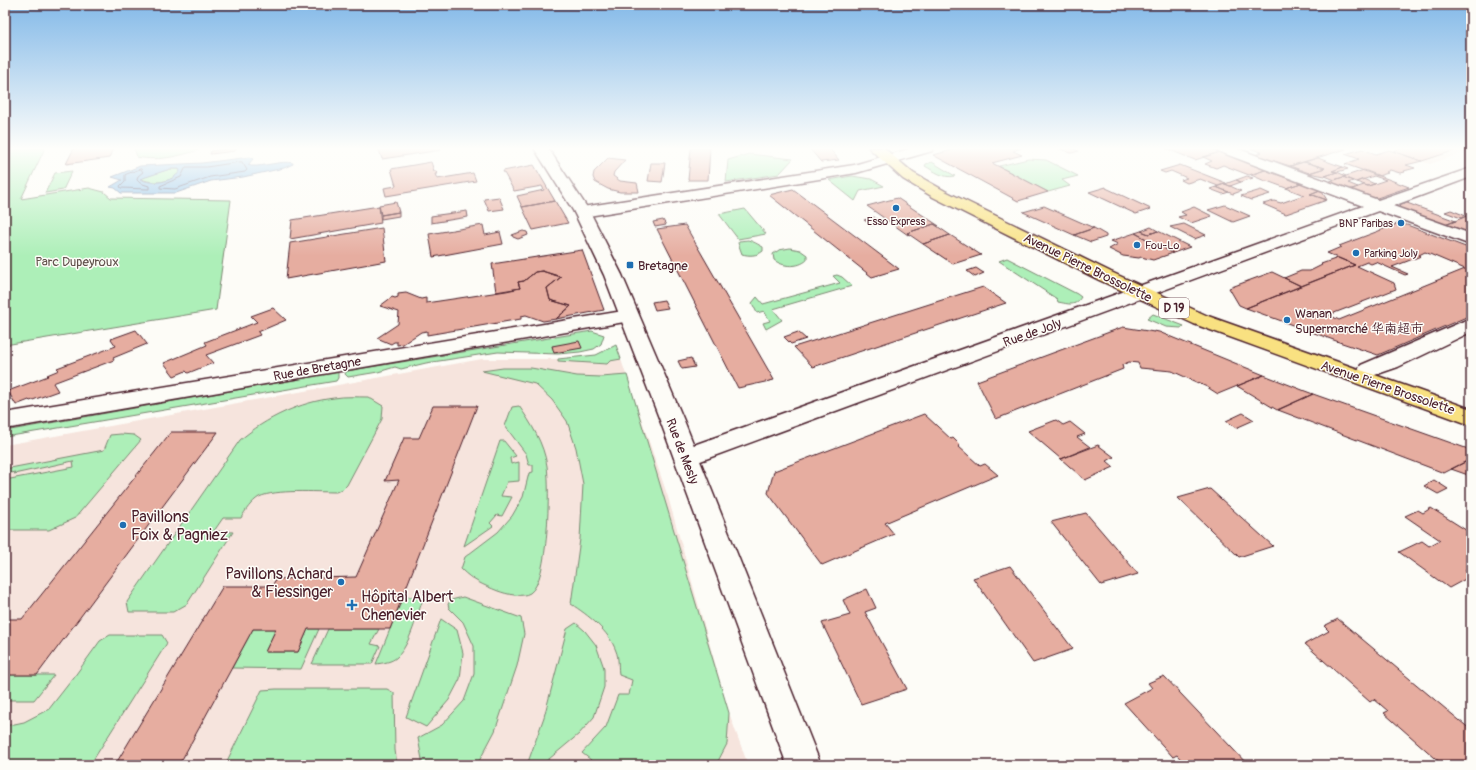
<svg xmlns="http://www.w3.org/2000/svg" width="1476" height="770" font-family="Pangolin,'LXGW WenKai TC',sans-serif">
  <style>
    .built { fill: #f6e4dd }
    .green { fill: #adefb8; stroke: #7c8772 }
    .water { fill: #8cc0e9; stroke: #72809d; fill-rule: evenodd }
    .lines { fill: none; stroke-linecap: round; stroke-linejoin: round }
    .shore { stroke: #645f77; stroke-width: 1 }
    .building { fill: #e6ada0; stroke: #4a1f2b; fill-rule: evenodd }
    .street-casing { stroke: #4a1f2b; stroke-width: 3 }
    .secondary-casing { stroke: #4a1f2b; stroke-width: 3 }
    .primary-casing { stroke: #4a1f2b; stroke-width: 3 }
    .street { fill: #fdfcf7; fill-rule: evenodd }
    .secondary { fill: #fdfcf7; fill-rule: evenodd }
    .primary { fill: #f9e181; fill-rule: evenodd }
    .poi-dot { fill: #1f6fb2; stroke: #fdfcf7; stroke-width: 1.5 }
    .labels { text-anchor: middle; stroke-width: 3; stroke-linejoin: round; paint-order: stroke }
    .far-poi-label { font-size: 11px; fill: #4a1f2b; stroke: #fdfcf7; text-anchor: start }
    .shield { fill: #fdfcf7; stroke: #806168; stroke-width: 1 }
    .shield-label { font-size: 12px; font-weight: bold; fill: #4a1f2b }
    .park-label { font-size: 13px; fill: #63534e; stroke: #fdfcf7 }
    .poi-label { font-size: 13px; fill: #4a1f2b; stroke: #fdfcf7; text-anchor: start }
    .street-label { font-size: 13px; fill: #4a1f2b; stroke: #fdfcf7 }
    .near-poi-label { font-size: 16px; fill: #4a1f2b; stroke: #fdfcf7; text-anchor: start }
  </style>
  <rect width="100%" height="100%" fill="#fdfcf7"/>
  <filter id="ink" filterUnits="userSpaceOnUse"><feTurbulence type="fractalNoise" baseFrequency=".025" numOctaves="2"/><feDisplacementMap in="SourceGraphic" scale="8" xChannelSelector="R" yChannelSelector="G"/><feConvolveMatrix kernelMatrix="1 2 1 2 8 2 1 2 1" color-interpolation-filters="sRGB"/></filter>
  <g filter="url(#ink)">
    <path class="built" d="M1382 148H1471V150L1430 164Z
      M616 345 668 497 729 713 748 765H5V445L482 359H559L596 355Z"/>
    <path class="green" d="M14 148H45L21 199 89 188 104 192 111 198 231 200 216 310 5 345V149Z
      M134 148H205C183 155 160 162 137 157Z
      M749 154 793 159 779 174 726 182 728 160Z
      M1028 159 1046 160 1078 176 1062 180 1070 186 1048 192 999 166Z
      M932 162 955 176C944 179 934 171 925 166L926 164Z
      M170 169H179L181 171C172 183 152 185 140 178Z
      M72 171 63 190 45 193 55 173Z
      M852 176 871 179 884 186 860 191 855 201 829 180Z
      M745 209 766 234 738 239 719 214Z
      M748 240C753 241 759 245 763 247V251C757 256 749 256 742 254L738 243 739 241Z
      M790 248 800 250 807 255V260C798 268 783 267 774 260L773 254 779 250Z
      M1007 258 1077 294 1081 297C1075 307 1069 304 1058 302L1057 299 999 261Z
      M837 275 842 277 852 286 773 309 782 320 766 329 763 323 770 321 764 311 757 313 752 303 757 297 763 304 840 283 833 276Z
      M1153 314 1184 326 1181 328 1166 327 1147 319Z
      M592 331 604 335 601 344 594 349 580 352 558 354 498 352 426 363 401 369 395 367 378 372 348 377 345 374 346 371Z
      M616 345 621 359 610 361 607 364 558 361V359L596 355Z
      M503 368H531L577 376 601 377 627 375 729 713 727 744 716 765H586L591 760 582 753 606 727 618 695H629L632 680 619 675C618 668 619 658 616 651 609 631 588 615 571 604L580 539 583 484 576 448 567 421 552 400 535 384 482 371Z
      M338 372V378L336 381 5 437V431Z
      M368 397 383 406 382 419 347 485 343 489 336 492C316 492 276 489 259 497 251 502 245 511 241 518H223L214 531 233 532 187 604 173 612H129L127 602 240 440C266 418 300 402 334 398 345 396 357 397 368 397Z
      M519 406C531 423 544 444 547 466 550 488 549 581 530 593 522 598 506 594 498 591 483 585 473 581 461 569L465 557 498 532 512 516 523 497 529 473 533 472V465H529L526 454 505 426 512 407Z
      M121 434 134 435 141 440 75 518 49 530H5V480L74 467 73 461 14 474 15 472 5 474V469L104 450 110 435Z
      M500 441H504L516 456 510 458 511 464 519 462V481L507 482 501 496 512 497 502 516 497 515 490 523 493 526 464 546Z
      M403 597H424C417 614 410 645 397 657 392 662 383 663 376 664Z
      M463 597 521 618 524 634 517 666 495 731 477 765H423L418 738 442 725 464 701 474 674V646L463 622 449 608 448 604 451 600Z
      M441 619 457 630 463 653 460 679 449 700 426 727 406 717Z
      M576 623 585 631 596 645 604 668V687L594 717 579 734 549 759 540 765H527L544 717 567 629Z
      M253 629H276L265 652H298L308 629H319L301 669 232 668Z
      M328 629H379L371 644 380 646 372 664H312Z
      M110 635H162L167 643 90 765H5V726L24 722 49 709 74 677 100 641Z
      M5 675H54L34 700H5Z
      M276 689H387L394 693 395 750 397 765H225L262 690Z"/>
    <path class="water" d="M250 157 253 159 248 165 251 166C264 167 282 160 293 163V164L284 168 243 177 211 181 176 193H121L115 188 110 187 122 180 112 177 140 166 202 163ZM170 169H179L180 171C172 183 152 185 140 179Z"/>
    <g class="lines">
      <path class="shore" d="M242 162 247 170 245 172 210 177 175 189 160 188V186L181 177 186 167H206Z
        M141 169 143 172 138 176 137 180 140 183 149 186V189L121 188 120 186 125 181V175Z"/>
    </g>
    <path class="building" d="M74 148H113L109 158 66 164Z
      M236 148 235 151 210 154 211 151Z
      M384 148H440L441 150 382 159 379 150Z
      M691 148H710L708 180H688Z
      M809 148H829L839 160 821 162Z
      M960 148H1021L1013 151 1022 155 992 163 1048 192 1018 201 933 155Z
      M1058 148H1070L1079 151 1071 153Z
      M1165 148H1208L1220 152 1195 160Z
      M1249 148H1342L1346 149 1290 166 1255 155 1262 152Z
      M1403 148H1462L1422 161 1393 151Z
      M1362 149 1376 154 1389 150 1422 161 1406 165 1415 168 1404 171 1405 172 1400 173 1390 170 1386 172 1388 173 1378 176 1345 164 1359 159 1345 154Z
      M1220 152 1265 170 1249 175 1223 165 1216 168 1205 164 1212 161 1203 157Z
      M608 158 625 160 614 172 613 176 620 181 637 183 639 192H620L608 189 595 182 593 177 594 172Z
      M1318 158 1334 164 1343 167 1332 171 1337 172 1325 176 1309 173 1325 168 1304 162Z
      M431 162 434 171H436L437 174H435L437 179 473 173 476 181 386 196 384 188 396 186 391 169Z
      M1304 162 1312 164 1325 168 1309 173 1290 166Z
      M651 163H665L662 182 648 181Z
      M534 165 555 201 522 207 517 196 544 190 542 186 514 191 503 171Z
      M1180 165 1226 183 1218 186 1200 179 1187 183 1181 180 1187 178 1171 171 1165 173 1160 171Z
      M1343 167 1348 169 1337 172 1332 171Z
      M1265 170 1301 183 1286 188 1267 181H1265L1251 175Z
      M1364 170 1409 187 1377 198 1368 197 1349 190 1364 185 1368 186 1386 180 1374 176 1356 182 1343 177Z
      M1337 172 1346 176 1335 180 1325 176Z
      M1247 176 1253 178 1241 182 1236 180Z
      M1343 177 1353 181 1348 183 1358 187 1349 190 1327 182Z
      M1363 179 1375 184 1368 186 1356 182Z
      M1236 180 1241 182 1230 186 1225 184Z
      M1301 183 1320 190 1310 194 1327 200 1286 214 1263 204 1274 201 1281 203 1304 195 1286 188Z
      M1225 184 1230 186 1241 191 1233 194 1216 187Z
      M1106 187V188L1151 209 1136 214 1089 192Z
      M1216 187 1229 192 1223 194 1210 189Z
      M793 189 899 269 872 277 769 195Z
      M1261 190 1270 194 1251 200 1241 196Z
      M1320 190H1321L1327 200 1310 194Z
      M499 197 504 209 489 211 484 199Z
      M897 198 939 226 934 224 907 233 909 234 908 235 867 206Z
      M555 201 568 223 533 230 522 207Z
      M396 202 399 212 381 215 379 205Z
      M1407 203 1456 221 1445 225 1402 210 1399 206Z
      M1225 205 1250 216 1233 222 1208 210Z
      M379 206 381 223 290 239 292 220Z
      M1044 206 1078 221 1094 228 1074 235 1023 212Z
      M1194 207 1212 216 1191 223 1178 217 1186 215 1181 212Z
      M1451 210 1466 216H1467L1461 218 1445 212Z
      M467 211 468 217 431 223V216Z
      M399 212V216L381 219V215Z
      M1467 216 1471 218V223L1467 225 1471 226V234L1445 225Z
      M874 217 881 223 872 225 864 220Z
      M663 220 666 225 655 227 653 222Z
      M934 224 950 235 923 244 907 233Z
      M1184 224 1206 235 1194 239 1170 227Z
      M1397 224 1407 225 1471 249V315L1378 355 1339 342 1246 308 1355 265 1327 253 1341 247 1339 246ZM1425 252 1465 269 1339 320 1329 315 1396 289 1394 283 1357 266 1367 262 1371 264 1376 262 1405 275 1408 274 1392 267 1421 256 1419 255Z
      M483 225 485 235 500 232 503 244 433 257 429 234Z
      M685 225 774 380 738 388 657 229Z
      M1151 227 1158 231 1149 234 1141 231Z
      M382 228 386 261 286 279 290 243Z
      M1094 228 1106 235V237L1091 242 1074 235Z
      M523 231 527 232 528 235 518 239 513 237 512 235Z
      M1141 231 1149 234 1158 231 1190 247 1173 253 1135 233Z
      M1135 233 1173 253 1153 260 1141 257 1139 258 1123 256 1109 249 1118 244 1111 241Z
      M950 235 981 255 953 264 923 244Z
      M582 250 604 310 556 319 571 306 550 300 547 288 561 277 542 271 535 272 524 281 518 282 520 288 496 292 492 264Z
      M1338 258 1355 265 1301 286 1284 278 1301 271H1310L1322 265 1321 264Z
      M976 268 982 272 984 273 975 277 967 271Z
      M542 271 561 277 547 288 550 300 571 306 556 319 543 321 526 315 521 316V319L427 335V331L421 332 403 344 397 345V342H394L391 344 377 338 398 324 399 312 380 306 392 297 395 298 398 297V294L406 293 421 299 426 298V303L506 291 520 288 518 282 524 281 535 272Z
      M1272 272 1301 286 1246 308 1239 305 1229 288Z
      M983 287 1006 303 813 367 794 347Z
      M664 300 668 308 655 310 652 302Z
      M273 308 286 320 258 332 260 335 206 355 213 363 188 373 186 371 174 376 164 363 207 345 205 342 257 322 251 316Z
      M1123 327 1154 332V331L1159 332 1264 375 1218 394 1207 387 1172 371 1140 368 1138 363 1129 362 1122 365 1123 369 996 419 977 381Z
      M136 330 147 344 113 358 114 360 53 383 58 391 30 401 29 400 16 405 8 391 48 376 47 375 59 370 57 368 116 346 111 339Z
      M798 332 806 339 791 344 784 337Z
      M579 341 582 348 554 353 552 346Z
      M691 358 695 367 682 369 678 361Z
      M1264 375 1305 391 1313 394 1277 410 1237 386Z
      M1313 394 1471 450V459L1444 473 1278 410Z
      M433 406H477L390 629H308L298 652H265L276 629H253L179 765H115L223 586H272L276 579 356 577 399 480 385 481 404 438H419Z
      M1243 413 1254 420 1236 428 1226 421Z
      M924 414 951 439 953 438 960 445 958 446 980 466 985 464 998 475 885 523 894 534 822 565 768 493 774 471Z
      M1056 420 1063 425 1070 422 1085 434 1077 437 1090 447 1061 459 1028 431Z
      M171 432H218L37 675H5V619H22Z
      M1098 445 1114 457 1107 461 1114 467 1085 480 1061 459Z
      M1471 459V476L1451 469Z
      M1434 480 1448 489 1438 494 1424 486Z
      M1210 489 1273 546 1239 557 1178 498Z
      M1431 508 1469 532 1466 534 1471 537V567L1465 570 1471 576 1449 588 1399 552 1422 541 1429 546 1440 540 1405 516 1418 510 1423 513Z
      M1086 513 1138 574 1101 585 1051 522Z
      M1010 566 1073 649 1033 663 973 578Z
      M867 589 876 608 865 612 907 689 861 704 822 623 850 615 843 600Z
      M1338 619 1471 730V765H1443L1384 713 1388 711 1374 699 1370 702 1305 644 1329 631 1324 626Z
      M1164 676 1248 765H1186L1177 755 1173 757 1124 703 1152 688 1148 683Z"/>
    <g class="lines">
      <g class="street-casing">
        <path id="street" d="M912 148H934L932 151 856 173 582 217 576 215 574 212 576 209 582 207 854 165Z
          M1216 148H1236L1378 200 1471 168V177L1393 206 1471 234V245L1378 211 695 463 686 466 677 463 674 457 677 451 1363 206 1218 151Z
          M629 310 636 312 639 316 636 320 5 429V413Z
          M1471 318V332L1398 367 1369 377 1361 375 1358 370 1361 365Z"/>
      </g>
      <g class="secondary-casing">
        <path id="secondary" d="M534 148H548L590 212 622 275 685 423 821 765H787L661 423 604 275 574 212Z"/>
      </g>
      <g class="primary-casing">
        <path id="primary" d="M869 148H884L913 173 945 191 1111 272 1208 316 1471 409V425L1194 324 1099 280 933 197 903 179Z"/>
      </g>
      <use href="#street" class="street"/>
      <use href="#secondary" class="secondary"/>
      <use href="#primary" class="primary"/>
    </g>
  </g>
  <linearGradient id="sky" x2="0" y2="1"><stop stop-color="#83b9e8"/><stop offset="0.58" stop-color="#fefefb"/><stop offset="1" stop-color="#fefefb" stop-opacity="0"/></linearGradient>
  <rect width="1476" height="256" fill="url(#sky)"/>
  <g class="poi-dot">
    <circle cx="896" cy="208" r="4"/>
    <circle cx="1401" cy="223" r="4"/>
    <circle cx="1137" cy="245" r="4"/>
    <circle cx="1356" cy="253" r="4"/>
    <rect x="626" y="261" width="8" height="8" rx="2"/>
    <circle cx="1287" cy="320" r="4"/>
    <circle cx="123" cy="525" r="4"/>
    <circle cx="341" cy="582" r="4"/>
    <path d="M350 599h4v4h4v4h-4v4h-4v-4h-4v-4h4z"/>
  </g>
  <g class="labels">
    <g class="far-poi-label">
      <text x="896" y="225" text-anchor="middle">Esso Express</text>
      <text x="1393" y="227" text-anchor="end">BNP Paribas</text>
      <text x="1145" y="249">Fou-Lo</text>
      <text x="1364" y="257">Parking Joly</text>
    </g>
    <rect class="shield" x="1159" y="298" width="30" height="20" rx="3"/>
    <g class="shield-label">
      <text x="1174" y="312">D 19</text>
    </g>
    <g class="park-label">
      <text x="77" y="266">Parc Dupeyroux</text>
    </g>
    <g class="poi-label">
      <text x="638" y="270">Bretagne</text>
      <text x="1295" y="318">Wanan<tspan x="1295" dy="15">Supermarché 华南超市</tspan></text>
    </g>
    <g class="street-label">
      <text transform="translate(1088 267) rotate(26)" y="5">Avenue Pierre Brossolette</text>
      <text transform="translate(1032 332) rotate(-20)" y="5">Rue de Joly</text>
      <text transform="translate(317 368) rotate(-10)" y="5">Rue de Bretagne</text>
      <text transform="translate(1388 387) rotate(19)" y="5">Avenue Pierre Brossolette</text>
      <text transform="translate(683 451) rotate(69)" y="5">Rue de Mesly</text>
    </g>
    <g class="near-poi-label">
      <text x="131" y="522">Pavillons<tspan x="131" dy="18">Foix &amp; Pagniez</tspan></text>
      <text x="333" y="579" text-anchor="end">Pavillons Achard<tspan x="333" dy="18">&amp; Fiessinger</tspan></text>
      <text x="361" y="602">Hôpital Albert<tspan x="361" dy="18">Chenevier</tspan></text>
    </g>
  </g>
  <rect width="1476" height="770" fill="none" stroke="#fdfcf7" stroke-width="20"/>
  <rect x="10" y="10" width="1456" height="750" fill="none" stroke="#4a1f2b" stroke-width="1.5" filter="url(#ink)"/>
</svg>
